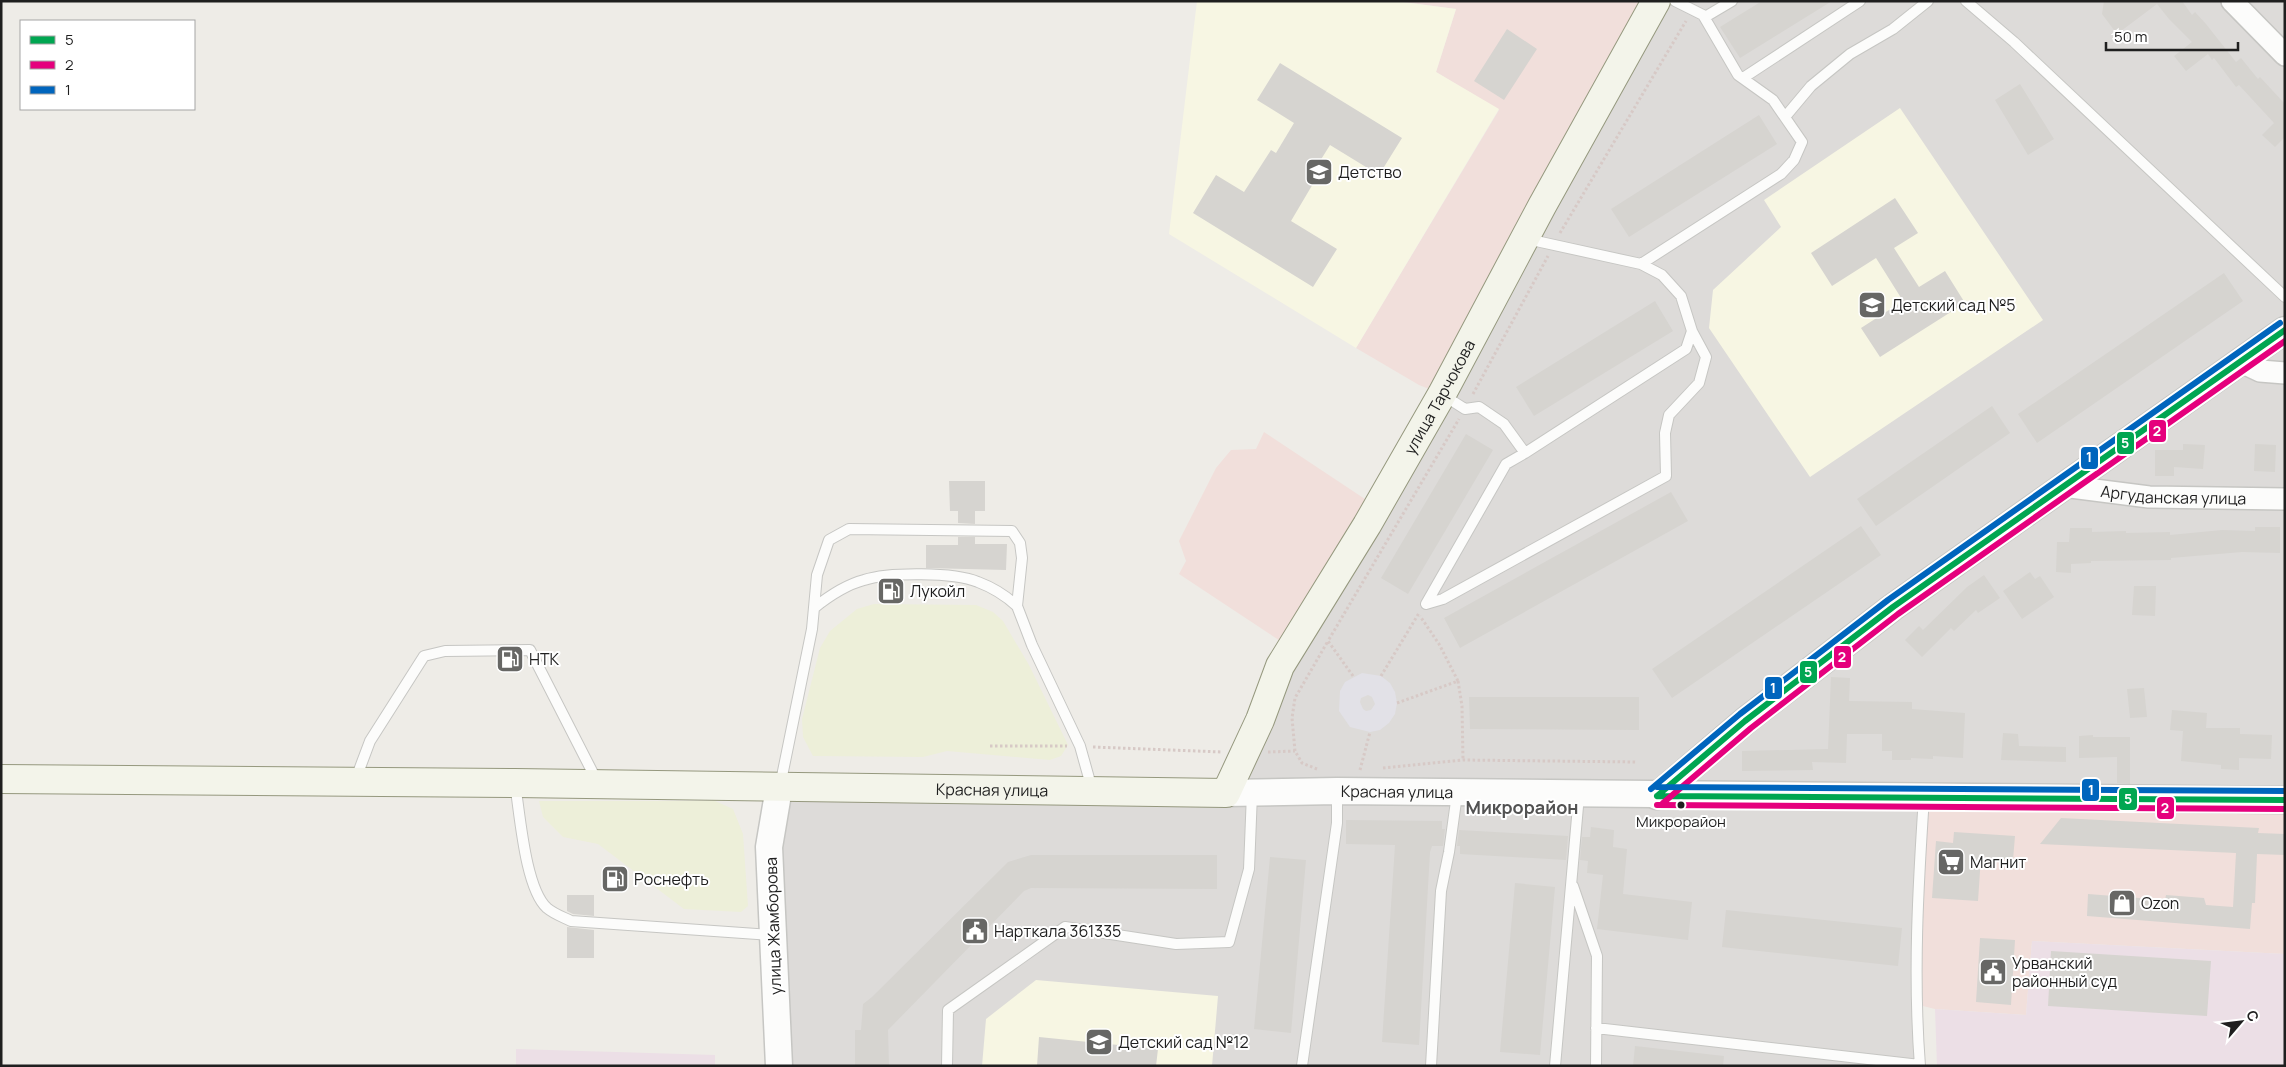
<svg xmlns="http://www.w3.org/2000/svg" width="2286" height="1067" font-family="Manrope,sans-serif">
  <style>
    .residential { fill: #dddbd9 }
    .commercial { fill: #f1dfdb }
    .industrial { fill: #ecdfe6 }
    .education { fill: #f7f6e3 }
    .farmland { fill: #edefd9 }
    .plaza { fill: #e2e1e7; fill-rule: evenodd }
    .building { fill: #d6d4d0 }
    .lines { fill: none; stroke-linecap: round; stroke-linejoin: round }
    .service-casing { stroke: #c6c6c3; stroke-width: 12 }
    .minor-casing { stroke: #c6c6c3; stroke-width: 24 }
    .tertiary-casing { stroke: #c6c6c3; stroke-width: 29 }
    .secondary-casing { stroke: #95987e; stroke-width: 30 }
    .path { stroke: #d7c9c6; stroke-width: 3; stroke-dasharray: 2.5 2.5; stroke-linecap: butt }
    .service { stroke: #fcfcfb; stroke-width: 10 }
    .minor { stroke: #fcfcfb; stroke-width: 21 }
    .tertiary { stroke: #fcfcfb; stroke-width: 26 }
    .secondary { stroke: #f3f4ea; stroke-width: 28 }
    .bus-1-casing { stroke: #fff; stroke-width: 10 }
    .bus-2-casing { stroke: #fff; stroke-width: 10 }
    .bus-3-casing { stroke: #fff; stroke-width: 10 }
    .bus-1 { stroke: #00a651; stroke-width: 6 }
    .bus-2 { stroke: #e5007d; stroke-width: 6 }
    .bus-3 { stroke: #0065bd; stroke-width: 6 }
    .bus-dot { fill: #1f1f1f; stroke: #fff; stroke-width: 2 }
    .labels { text-anchor: middle; stroke-width: 4; stroke-linejoin: round; paint-order: stroke }
    .bus-label { font-size: 15px; fill: #1f1f1f; stroke: #fff }
    .poi-label { font-size: 16px; fill: #1f1f1f; stroke: #fff; text-anchor: start }
    .street-label { font-size: 16px; fill: #1f1f1f; stroke: #fff }
    .neighbourhood-label { font-size: 18px; font-weight: bold; fill: #525252; stroke: #fff }
    .line-badge { stroke: #fff; stroke-width: 2 }
    .badge-label { font-size: 14px; text-anchor: middle; font-weight: bold; fill: #fff }
  </style>
  <rect width="100%" height="100%" fill="#eeece7"/>
  <path class="residential" d="M1656 1H2285V800L1924 797 1920 1066H779V788L1226 793Z"/>
  <path class="commercial" d="M1396 1H1656L1442 394 1419 385 1356 348 1499 110 1436 72 1456 9Z
    M1264 432 1377 507 1291 648 1179 574 1186 561 1179 541 1216 468 1231 450 1256 449Z
    M1924 797 2285 800V954L2032 941 2026 1015 1935 1009 1915 1004Z"/>
  <path class="industrial" d="M2032 941 2285 954V1066H1937L1935 1009 2026 1015Z
    M516 1049 715 1055V1066H516Z"/>
  <path class="education" d="M1197 1H1395L1456 9 1436 72 1499 109 1356 348 1169 234Z
    M1900 108 2043 320 1810 477 1709 328 1713 290 1781 227 1764 200Z
    M1036 980 1218 996 1212 1066H982L986 1019Z"/>
  <path class="farmland" d="M874 604 976 605 993 612 1003 621 1029 665 1068 745 1061 756 1050 760 947 751 923 757 813 756 803 737 802 719 820 648 830 631 857 609Z
    M539 801H715L733 809 743 834 748 906 741 912 684 909 598 844 563 837 543 817Z"/>
  <path class="plaza" d="M1362 673 1381 676 1390 683 1395 692 1397 703 1395 714 1389 723 1380 730 1370 732 1350 727 1339 711 1340 691 1345 682ZM1368 695 1372 697 1375 704 1371 710 1366 711 1363 709 1360 702 1361 698Z"/>
  <path class="building" d="M1762 1H1832L1740 58 1720 27Z
    M2104 1H2182L2192 15 2195 12 2206 24 2236 62 2241 58 2258 79 2260 77 2285 104V137L2275 147 2262 135 2274 123 2239 85 2236 87 2214 58 2212 60 2208 54 2186 71 2174 56 2192 42 2169 19 2157 4 2117 34 2102 14Z
    M1507 29 1537 49 1504 100 1474 81Z
    M1280 63 1402 138 1379 175 1330 145 1312 174 1317 177 1291 221 1337 249 1313 287 1193 213 1216 175 1244 192 1271 150 1276 153 1294 123 1257 100Z
    M2020 84 2054 139 2028 155 1995 100Z
    M1759 115 1777 144 1629 237 1611 209Z
    M1895 198 1918 233 1894 248 1919 287 1945 271 1965 303 1880 357 1861 328 1903 301 1876 258 1832 286 1811 253Z
    M2224 273 2243 301 2037 443 2018 414Z
    M1655 301 1673 331 1534 416 1516 387Z
    M1992 406 2010 433 1876 526 1857 499Z
    M1466 434 1493 450 1408 594 1381 578Z
    M2183 444 2205 445 2203 469 2174 467V476H2155V450H2183Z
    M2255 444 2276 445 2275 472 2254 471Z
    M949 481H985V511H975V524L958 523V511H950Z
    M1671 492 1688 521 1460 648 1444 618Z
    M1861 526 1881 555 1672 698 1652 669Z
    M2255 527H2280V553L2242 552 2171 558V560L2091 561V563L2071 564V573L2056 572 2057 542H2069L2070 528H2092V532L2126 531V533L2170 532V535L2222 530 2255 531Z
    M958 537H975V544H1007L1006 570 926 568V545H958Z
    M2030 572 2035 579 2040 576 2054 597 2022 619 2003 591Z
    M1984 575 2000 598 1978 613 1976 610 1954 631 1951 628 1922 657 1905 640 1919 626 1923 630 1967 587Z
    M2134 586H2156L2155 616 2132 615Z
    M1831 677 1850 678 1849 701 1912 702V709L1965 713 1963 758 1933 756V759L1911 758V760H1892V751H1882V734H1847L1846 763 1812 762 1813 770 1742 771V751L1828 749Z
    M2144 688 2147 717 2130 718 2127 689Z
    M1469 697H1639V730L1470 729Z
    M2172 710 2207 713 2206 728H2240V734L2272 735 2271 759 2239 758V770L2221 769V765L2181 761 2183 731 2170 730Z
    M2003 733 2018 734 2019 746 2066 747V762L2001 760Z
    M2093 735V737H2130V784L2117 783V757L2079 758V736Z
    M2061 818 2259 828 2258 833 2285 834V855L2257 854 2255 903H2252L2250 929 2087 916 2088 894 2165 900 2166 895 2204 898 2206 905 2233 907 2236 853 2040 844Z
    M1346 820 1442 821V829H1445L1443 846H1432L1430 852 1419 1045 1382 1042 1395 845 1346 844Z
    M1591 827 1614 830 1613 847 1627 849 1623 894 1692 902 1688 940 1597 929 1603 875 1587 873 1588 861 1580 860 1582 837H1590Z
    M1459 830 1568 836 1566 860 1460 854V846H1457Z
    M1954 832 2015 836 2013 860 1981 857 1978 901 1932 898 1936 841 1953 843Z
    M1031 855H1217V889L1031 888 1024 891 888 1030 889 1066H855V1030H861L863 1004 872 997 1008 862Z
    M1270 857 1306 860 1291 1033 1254 1029Z
    M1515 883 1555 887 1540 1055 1500 1052Z
    M567 895H594V916L573 914 567 911Z
    M1726 910 1902 928 1898 966 1722 947Z
    M567 927 594 930V958H567Z
    M1980 938 2015 940 2011 1005 1976 1002Z
    M2051 951 2211 961 2207 1016 2048 1006Z
    M1039 1037 1158 1049 1156 1066H1037Z
    M1635 1046 1724 1056 1723 1066H1633Z"/>
  <g class="lines">
    <g class="service-casing">
      <path id="service" d="M1966 1 2014 42 2285 297
        M1705 17 1732 1
        M1743 78 1860 1
        M1785 117 1811 86 1850 54 1893 29 1928 1
        M1527 239 1641 264 1781 174 1794 160 1802 142 1773 100 1738 75 1703 15 1675 1
        M1443 395 1465 409 1479 407 1504 424 1525 453 1506 464 1426 604 1443 599 1666 476 1665 433 1669 415 1699 383 1706 357 1692 331
        M1525 453 1686 349 1692 331 1681 296 1662 275 1641 264
        M814 608C829 596 845 585 864 580 889 572 954 572 978 582 994 588 1005 595 1017 606
        M355 781 370 741 424 656 445 651 530 650 597 781
        M515 784C520 814 525 888 547 908 554 914 563 917 571 921L771 935
        M780 786 812 629 817 575 829 540 849 529 1012 531 1020 543 1022 558 1017 606 1032 645 1080 746 1092 789
        M1573 886 1597 956 1596 1066
        M1596 1028 1920 1065
        M947 1066 948 1010 1065 927 1176 944 1229 942 1249 869 1252 793
        M1302 1066 1337 823V792
        M1431 1066 1441 891 1449 852 1457 794
        M1555 1066 1579 795
        M1920 1066C1913 976 1918 887 1924 797"/>
    </g>
    <g class="minor-casing">
      <g id="minor">
        <path d="M2232 1 2285 55"/>
        <path d="M2241 362 2260 371 2285 373"/>
        <path id="s1" d="M2063 486 2149 497 2285 499"/>
      </g>
    </g>
    <g class="tertiary-casing">
      <g id="tertiary">
        <path id="s2" d="M1226 793 1337 791 2285 800"/>
        <path d="M1657 796 1745 721 1893 607 2285 330"/>
        <path d="M779 1066 769 847 779 788"/>
      </g>
    </g>
    <g class="secondary-casing">
      <g id="secondary">
        <path id="s3" d="M1 779 515 783 1226 793 1260 720 1280 666 1367 525 1442 394 1542 206 1656 1"/>
      </g>
    </g>
    <path class="path" d="M1560 233 1686 21
      M1473 394 1548 256
      M1353 676 1328 641 1459 419
      M1381 676 1419 613
      M1458 681 1462 706 1463 760
      M1397 703 1458 681 1439 644 1420 616
      M990 746H1067
      M1093 747 1222 752
      M1268 752 1295 751
      M1383 768 1463 760 1636 762
      M1317 769 1302 763 1295 751 1292 718 1295 698 1328 641
      M1360 770 1370 732"/>
    <use href="#service" class="service"/>
    <use href="#minor" class="minor"/>
    <use href="#tertiary" class="tertiary"/>
    <use href="#secondary" class="secondary"/>
    <g class="bus-1-casing">
      <path id="bus-1" d="M1657 796 1745 721 1893 607 2285 330
        M1657 796 2285 800"/>
    </g>
    <g class="bus-2-casing">
      <path id="bus-2" d="M1663 803 1751 728 1898 614 2285 341
        M1657 805 2285 809"/>
    </g>
    <g class="bus-3-casing">
      <path id="bus-3" d="M1657 787 2285 791
        M1651 789 1740 714 1888 600 2280 323"/>
    </g>
    <use href="#bus-1" class="bus-1"/>
    <use href="#bus-2" class="bus-2"/>
    <use href="#bus-3" class="bus-3"/>
  </g>
  <defs>
    <g id="school-square" transform="scale(1.4375)"><rect x="-9" y="-9" width="18" height="18" rx="4" fill="#676765" stroke="#fff"/><path d="M0-5L7-2L0 1L-7-2ZM-4 1L0 2.5L4 1V4Q0 6-4 4Z" fill="#fff"/></g>
    <g id="fuel-square" transform="scale(1.4375)"><rect x="-9" y="-9" width="18" height="18" rx="4" fill="#676765" stroke="#fff"/><path d="M-5.5-6h7V0h2V4h1.3V-2.5L3-4.5l.8-.8L6-3V5H2.5V1h-1V6h-7ZM-4.2-4.7v3.2H.2V-4.7Z" fill="#fff"/></g>
    <g id="supermarket-square" transform="scale(1.4375)"><rect x="-9" y="-9" width="18" height="18" rx="4" fill="#676765" stroke="#fff"/><path d="M-6-5.5h2.5l.6 2H6L4.5 2H-2.5L-4.4-4H-6ZM-1.5 3.2a1.3 1.3 0 1 0 .1 0ZM3 3.2a1.3 1.3 0 1 0 .1 0Z" fill="#fff"/></g>
    <g id="shop-square" transform="scale(1.4375)"><rect x="-9" y="-9" width="18" height="18" rx="4" fill="#676765" stroke="#fff"/><path d="M-5-2.5h2.3a2.7 3.5 0 0 1 5.4 0H5L5.5 6h-11ZM-1.5-2.5h3a1.5 2.3 0 0 0-3 0Z" fill="#fff"/></g>
    <g id="civic-square" transform="scale(1.4375)"><rect x="-9" y="-9" width="18" height="18" rx="4" fill="#676765" stroke="#fff"/><path d="M-.6-6.5H3V-4.5H.6V-3L4-1V1h2V6H-6V1h2V-1L-.6-3ZM-1.2 2.5V6h2.4V2.5Z" fill="#fff"/></g>
  </defs>
  <g fill-rule="evenodd">
    <use href="#school-square" x="1319" y="172"/>
    <use href="#school-square" x="1872" y="305"/>
    <use href="#fuel-square" x="891" y="591"/>
    <use href="#fuel-square" x="510" y="659"/>
    <use href="#supermarket-square" x="1951" y="862"/>
    <use href="#fuel-square" x="615" y="879"/>
    <use href="#shop-square" x="2122" y="903"/>
    <use href="#civic-square" x="975" y="931"/>
    <use href="#civic-square" x="1993" y="972"/>
    <use href="#school-square" x="1099" y="1042"/>
  </g>
  <circle class="bus-dot" cx="1681" cy="805" r="4.5"/>
  <g class="labels">
    <g class="bus-label">
      <text x="1681" y="827">Микрорайон</text>
    </g>
    <g class="poi-label">
      <text x="1338" y="178">Детство</text>
      <text x="1891" y="311">Детский сад №5</text>
      <text x="910" y="597">Лукойл</text>
      <text x="529" y="665">НТК</text>
      <text x="1970" y="868">Магнит</text>
      <text x="634" y="885">Роснефть</text>
      <text x="2141" y="909">Ozon</text>
      <text x="994" y="937">Нарткала 361335</text>
      <text x="2012" y="969">Урванский<tspan x="2012" dy="18">районный суд</tspan></text>
      <text x="1118" y="1048">Детский сад №12</text>
    </g>
    <g class="street-label">
      <text dy="6" stroke="none"><textPath href="#s3" startOffset="1676">улица Тарчокова</textPath></text>
      <text dy="6" stroke="none"><textPath href="#s1" startOffset="111">Аргуданская улица</textPath></text>
      <text dy="6" stroke="none"><textPath href="#s3" startOffset="991">Красная улица</textPath></text>
      <text dy="6" stroke="none"><textPath href="#s2" startOffset="171">Красная улица</textPath></text>
      <text transform="translate(773 926) rotate(-92)" y="6">улица Жамборова</text>
    </g>
    <g class="neighbourhood-label">
      <text x="1522" y="814">Микрорайон</text>
    </g>
  </g>
  <g class="line-badge">
    <rect x="2148" y="419" width="19" height="24" rx="5" fill="#e5007d"/>
    <rect x="2116" y="431" width="19" height="24" rx="5" fill="#00a651"/>
    <rect x="2080" y="446" width="19" height="24" rx="5" fill="#0065bd"/>
    <rect x="1833" y="645" width="19" height="24" rx="5" fill="#e5007d"/>
    <rect x="1799" y="660" width="19" height="24" rx="5" fill="#00a651"/>
    <rect x="1764" y="676" width="19" height="24" rx="5" fill="#0065bd"/>
    <rect x="2081" y="778" width="19" height="24" rx="5" fill="#0065bd"/>
    <rect x="2118" y="787" width="20" height="24" rx="5" fill="#00a651"/>
    <rect x="2156" y="796" width="19" height="24" rx="5" fill="#e5007d"/>
  </g>
  <g class="badge-label">
    <text x="2157" y="436">2</text>
    <text x="2125" y="448">5</text>
    <text x="2089" y="462">1</text>
    <text x="1842" y="662">2</text>
    <text x="1808" y="677">5</text>
    <text x="1773" y="693">1</text>
    <text x="2091" y="795">1</text>
    <text x="2128" y="804">5</text>
    <text x="2165" y="813">2</text>
  </g>
  <rect width="2286" height="1067" fill="none" stroke="#1f1f1f" stroke-width="5"/>
  <rect x="20" y="20" width="175" height="90" fill="#ffffff" stroke="#a5a5a5"/>
  <rect x="30" y="36" width="25" height="8" fill="#00a651" stroke="#a5a5a5"/>
  <text x="65" y="45" font-size="15" fill="#1f1f1f">5</text>
  <rect x="30" y="61" width="25" height="8" fill="#e5007d" stroke="#a5a5a5"/>
  <text x="65" y="70" font-size="15" fill="#1f1f1f">2</text>
  <rect x="30" y="86" width="25" height="8" fill="#0065bd" stroke="#a5a5a5"/>
  <text x="65" y="95" font-size="15" fill="#1f1f1f">1</text>
  <g transform="translate(2241 1022) rotate(62)" stroke="#ffffff" stroke-width="4" paint-order="stroke">
  <path d="M0-4L9 19L0 12L-9 19Z" fill="#1f1f1f"/>
  <text y="-8" font-size="14" font-weight="bold" text-anchor="middle" fill="#1f1f1f">С</text>
  </g>
  <path d="M2106 42v8h132v-8" fill="none" stroke="#1f1f1f" stroke-width="2.5"/>
  <text x="2114" y="42" font-size="15" fill="#1f1f1f" stroke="#ffffff" stroke-width="4" paint-order="stroke">50 m</text>
</svg>
